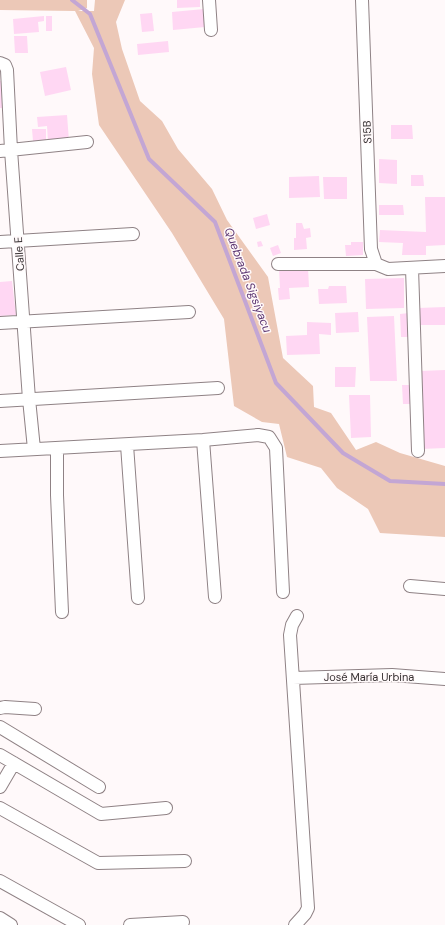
<svg xmlns="http://www.w3.org/2000/svg" width="445" height="925" font-family="'DM Sans',sans-serif">
  <style>
    .green { fill: #ecc8b7 }
    .lines { fill: none; stroke-linecap: round; stroke-linejoin: round }
    .stream { stroke: #c3a6d4; stroke-width: 4 }
    .building { fill: #ffd7f3 }
    .minor-casing { stroke: #8f8285; stroke-width: 14 }
    .minor { stroke: #fff; stroke-width: 12 }
    .labels { text-anchor: middle; stroke-width: 3; stroke-linejoin: round; paint-order: stroke }
    .street-label { font-size: 11px; fill: #373233; stroke: #fff9fa }
    .water-label { font-size: 12px; font-style: italic; fill: #613b75; stroke: #fff9fa }
  </style>
  <rect width="100%" height="100%" fill="#fff9fa"/>
  <path class="green" d="M0 0H87V8L78 11H94L95 0H125L116 22 122 49 140 101 162 121 178 149 212 189 227 220 268 277 283 358 313 386 314 407 331 413 356 450 376 442 400 453 445 466V537L380 533 368 509 337 488 321 468 287 457 279 424 262 422 234 406 224 319 172 233 99 125 92 74 94 48 75 11 0 10Z"/>
  <g class="lines">
    <path class="stream" d="M72 0 90 14 149 159 215 222 276 383 343 453 390 481 445 484"/>
  </g>
  <path class="building" d="M177 0H200V7L177 8Z
    M204 9 205 27 173 30 172 12Z
    M152 13 154 31 142 32 140 14Z
    M44 16V21L38 22 39 32 14 34 13 19Z
    M46 16H52V31H46Z
    M14 36H27L28 53H15Z
    M168 41 169 52 138 55 137 44Z
    M66 67 71 90 45 96 40 72Z
    M0 81H1L2 108H0Z
    M67 115 69 141 48 142 47 126 38 127 37 117Z
    M391 125H412L413 139H391Z
    M32 129H46V141H33Z
    M379 159 397 160V184L379 183Z
    M411 175H423L424 186H411Z
    M319 176 320 197 289 198V177Z
    M323 177H347V199H324Z
    M425 197H445V245L426 246V255H402L403 243 379 242 380 230 426 232Z
    M379 205H403L404 215H379Z
    M267 214 270 225 256 229 253 218Z
    M296 223H302L304 229 310 228 311 237 306 238 307 249 294 250V238H296Z
    M261 241 263 246 258 247 257 242Z
    M351 242H363V255L346 256 345 245H351Z
    M278 245 281 253 273 256 270 248Z
    M308 268 309 287 289 288 290 299 279 300 278 288H280L279 269Z
    M404 278V308L366 309 365 279Z
    M12 281 16 315 0 316V282Z
    M329 286H346L347 303 319 304 318 289H328Z
    M445 307V325H419L418 308Z
    M358 312 359 332 336 333 335 313Z
    M409 313 410 337H401L400 314Z
    M394 316 397 381H370L367 317Z
    M307 322 331 323V335L319 334 320 354 287 355 286 336 307 335Z
    M335 367H356L355 387H335Z
    M445 370V448L421 449 420 371Z
    M402 385H412L413 404H403Z
    M349 395H370L371 437 351 438Z"/>
  <g class="lines">
    <g class="minor-casing">
      <path id="minor" d="M209 0 211 30
        M362 0 371 249 376 264
        M0 63 5 65 7 70 11 150 29 399 34 449
        M0 151 87 142
        M0 242 133 234
        M278 264H376L388 269 445 266
        M412 268 418 451
        M0 323 189 312
        M0 401 218 388
        M203 440 215 597
        M127 445 138 598
        M57 448V495L62 612
        M0 451 203 440 258 435 269 437 276 448 283 592
        M410 586 445 589
        M293 678 392 675 445 679
        M0 708 5 707 35 709
        M0 727 99 787
        M0 755 101 814 166 808
        M0 787 14 763
        M0 808 98 863 185 861
        M0 881 79 925
        M0 918 11 925
        M130 925 183 922
        M295 925 305 914 308 908 290 635 292 625 297 616"/>
    </g>
    <use href="#minor" class="minor"/>
  </g>
  <g class="labels">
    <g class="street-label">
      <text transform="translate(367 132) rotate(-92)" y="4">S15B</text>
      <text transform="translate(19 254) rotate(-94)" y="4">Calle E</text>
      <text x="369" y="681">José María Urbina</text>
    </g>
    <g class="water-label">
      <text transform="translate(248 280) rotate(69)" y="4">Quebrada Sigsiyacu</text>
    </g>
  </g>
</svg>
